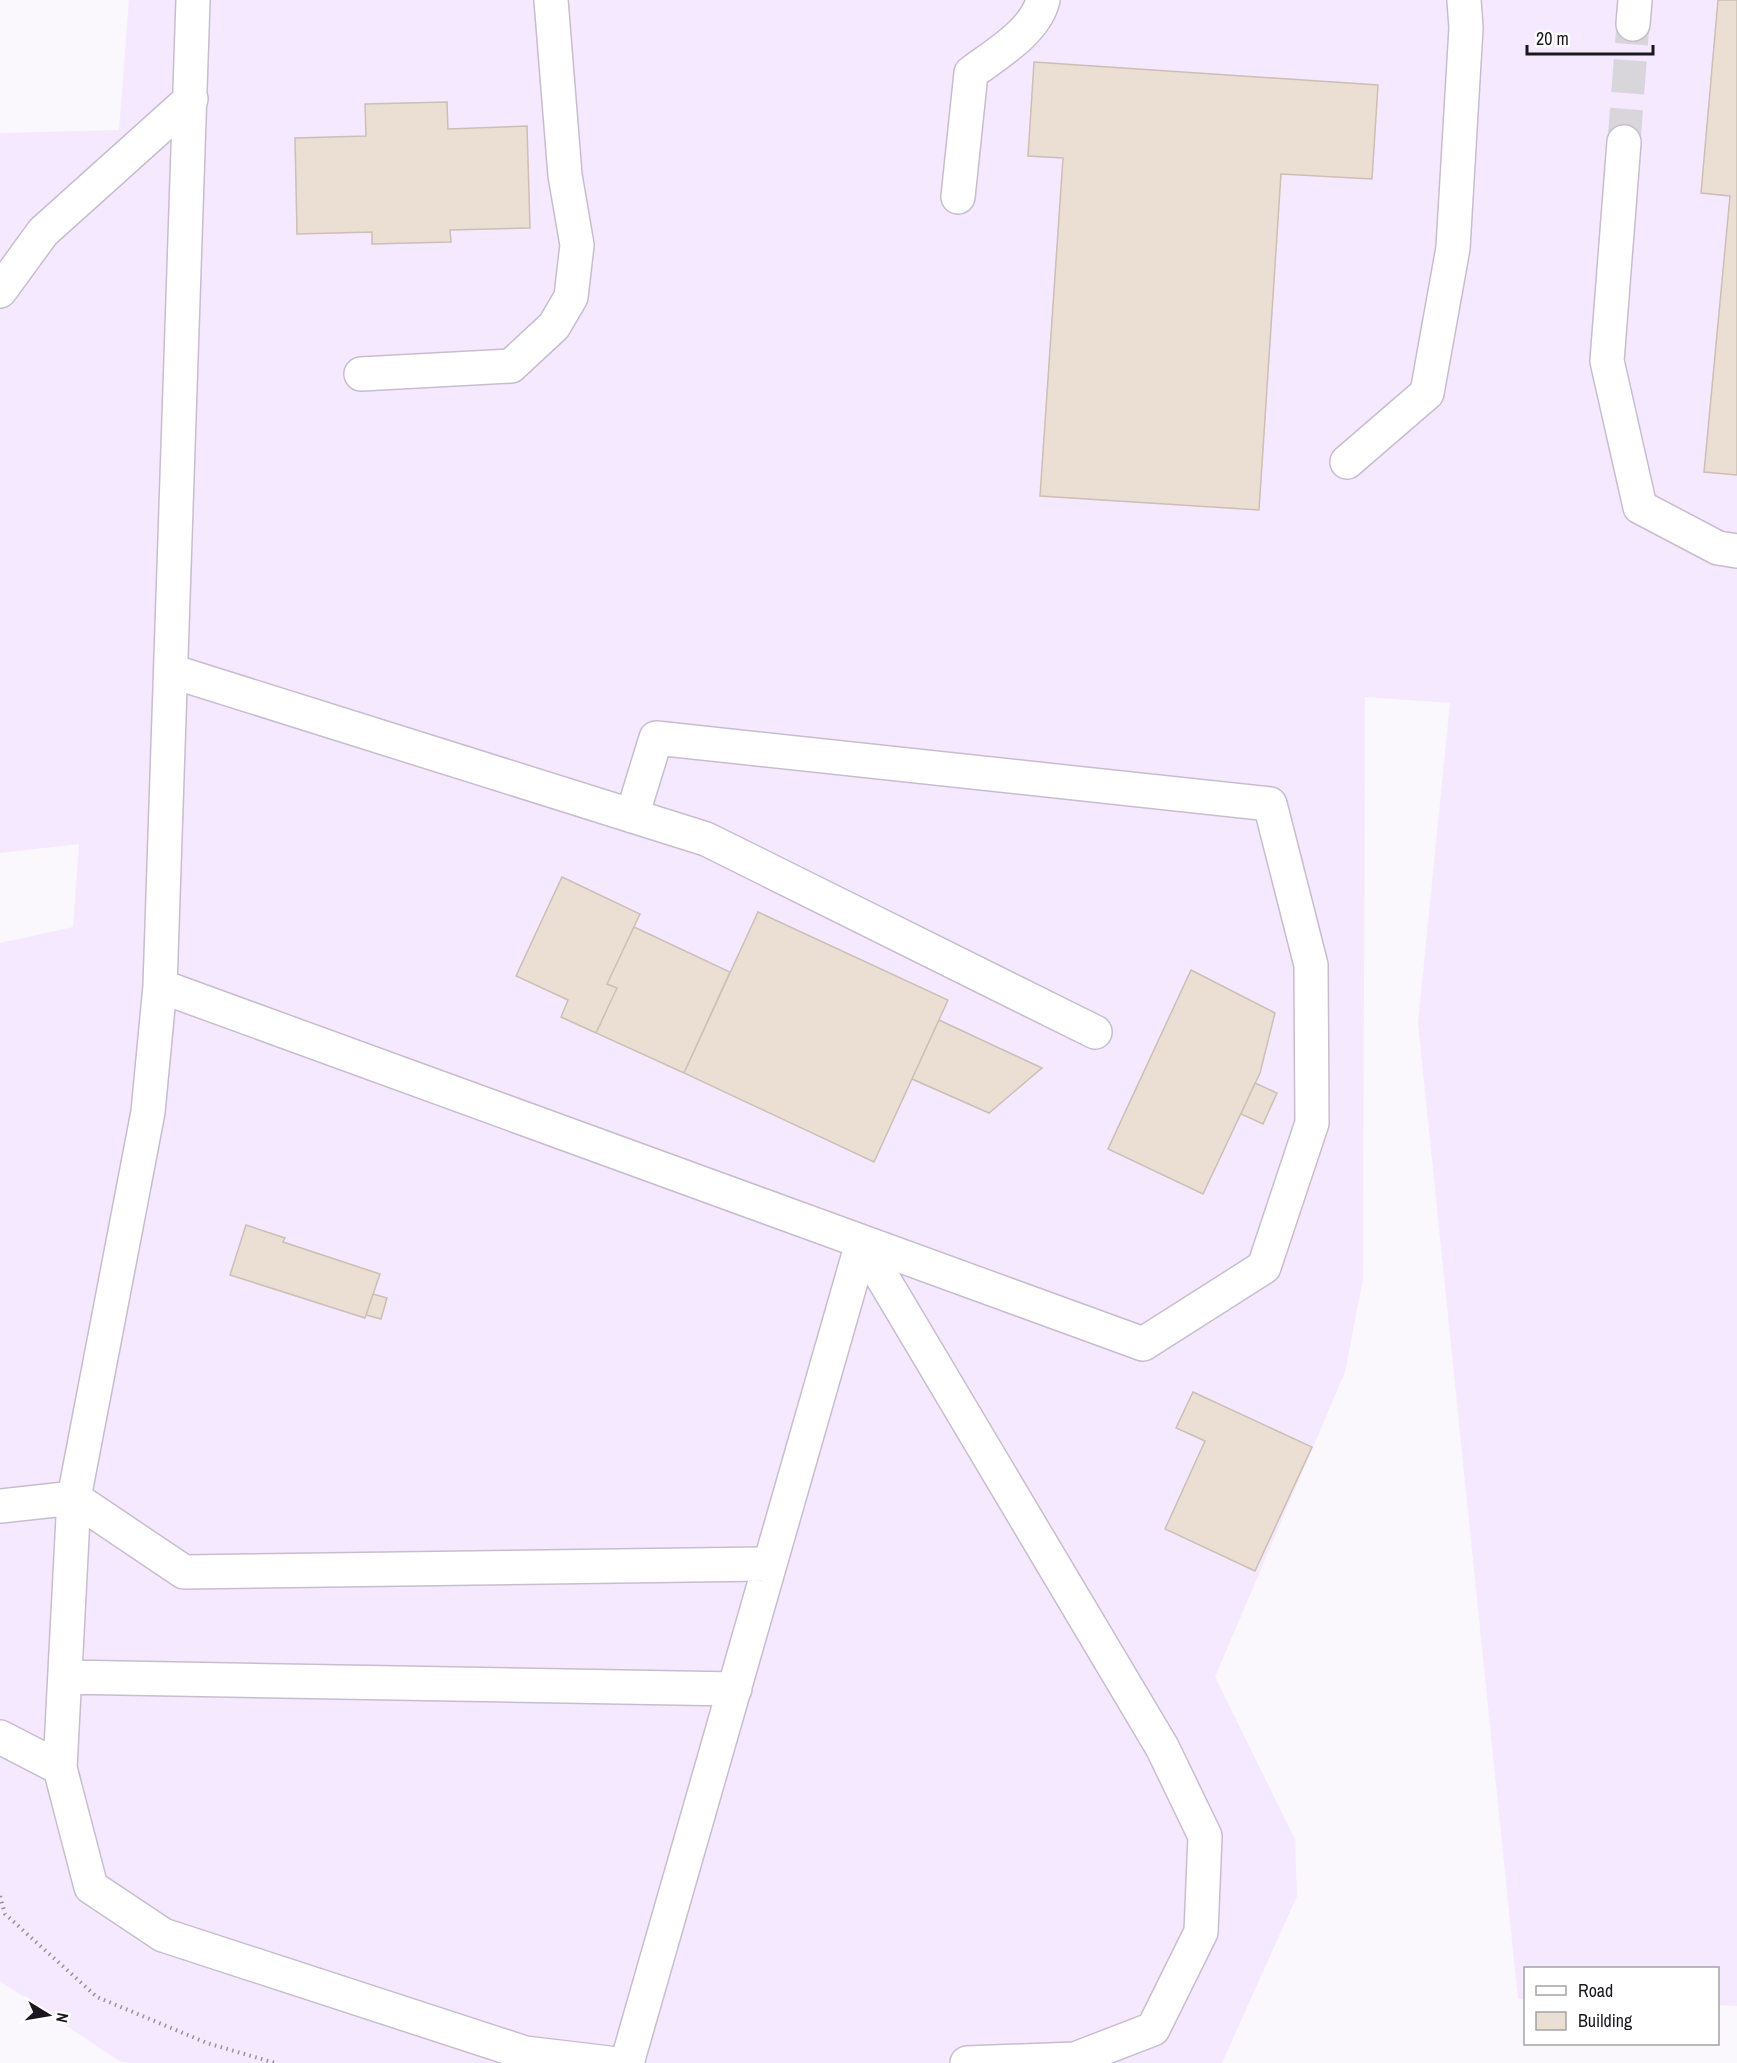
<svg xmlns="http://www.w3.org/2000/svg" width="1737" height="2063" font-family="'Archivo Narrow',sans-serif">
  <style>
    .built { fill: #f5e9ff }
    .building { fill: #ebded2; stroke: #ccbfb3; stroke-width: 1.5 }
    .lines { fill: none; stroke-linecap: round; stroke-linejoin: round }
    .minor-tunnel { stroke: #d9d6db; stroke-width: 33; stroke-dasharray: 33 16; stroke-linecap: butt }
    .minor-casing { stroke: #c7becd; stroke-width: 36 }
    .path { stroke: #969398; stroke-width: 4; stroke-dasharray: 1.5 4.5; stroke-linecap: butt }
    .minor { stroke: #fff; stroke-width: 33 }
  </style>
  <rect width="100%" height="100%" fill="#faf7fd"/>
  <path class="built" d="M129 0H1737V2006L1718 2005V1968H1526L1525 1999H1518L1418 1023 1450 703 1365 697 1363 1279 1345 1372 1215 1677 1295 1839 1297 1896 1222 2063H130L119 2061 0 1981V943L73 927 79 844 0 853V133L119 130Z"/>
  <path class="building" d="M1718 0H1737V475L1704 472 1730 196 1701 193Z
    M1034 62 1378 85 1372 179 1281 174 1259 510 1040 496 1063 158 1028 156Z
    M447 102 448 129 527 126 530 228 450 230 451 242 372 244V232L297 234 295 138 366 136 365 104Z
    M562 877 640 914 607 984 617 988 596 1033 561 1017 568 1000 516 976Z
    M758 912 948 1000 874 1162 684 1073Z
    M634 927 730 972 684 1073 596 1033 617 988 607 984Z
    M1191 970 1275 1013 1260 1073 1203 1194 1108 1149Z
    M939 1020 1042 1068 989 1113 912 1079Z
    M1255 1083 1277 1093 1263 1124 1241 1114Z
    M246 1225 285 1238 283 1242 380 1274 365 1318 230 1275Z
    M373 1294 387 1298 381 1319 366 1315Z
    M1193 1392 1312 1447 1255 1571 1165 1529 1205 1441 1176 1428Z"/>
  <g class="lines">
    <path class="minor-tunnel" d="M1624 142 1633 24"/>
    <g class="minor-casing">
      <path id="minor" d="M193 0 160 986 1143 1344 1264 1267 1312 1123 1311 965 1270 804 656 738 632 816
        M1633 24 1635 0
        M1624 142 1607 361 1640 507 1718 548 1737 551
        M958 197 971 73C996 54 1035 32 1043 0
        M0 291 43 232 191 99
        M361 374 511 366 554 326 571 297 577 245 565 175 551 0
        M1347 462 1427 393 1453 248 1466 28 1464 0
        M171 671 706 839 1095 1032
        M160 986 148 1112 74 1498 60 1768 91 1887 163 1935 525 2053 609 2063
        M862 1243 1162 1747 1205 1836 1201 1932 1153 2029 1075 2059 967 2063
        M0 1506 74 1498 184 1572 770 1564
        M65 1677 735 1689
        M0 1737 60 1768
        M627 2063 862 1243"/>
    </g>
    <path class="path" d="M0 1896 5 1914 97 1997 207 2043 275 2063"/>
    <use href="#minor" class="minor"/>
  </g>
  <rect x="1524" y="1967" width="195" height="78" fill="#ffffff" stroke="#a4a3a5" stroke-width="1.5"/>
  <rect x="1536" y="1986" width="30" height="9" fill="#ffffff" stroke="#a4a3a5" stroke-width="1.5"/>
  <text x="1578" y="1997" font-size="18" fill="#1b181d">Road</text>
  <rect x="1536" y="2012" width="30" height="18" fill="#ebded2" stroke="#a4a3a5" stroke-width="1.5"/>
  <text x="1578" y="2027" font-size="18" fill="#1b181d">Building</text>
  <g transform="translate(48 2015) rotate(101)" stroke="#ffffff" stroke-width="4.5" paint-order="stroke">
  <path d="M0-4.5L10 22L0 15L-10 22Z" fill="#1b181d"/>
  <text y="-9" font-size="16" font-weight="bold" text-anchor="middle" fill="#1b181d">N</text>
  </g>
  <path d="M1527 45v9h126v-9" fill="none" stroke="#1b181d" stroke-width="3"/>
  <text x="1536" y="45" font-size="18" fill="#1b181d" stroke="#ffffff" stroke-width="4.5" paint-order="stroke">20 m</text>
</svg>
